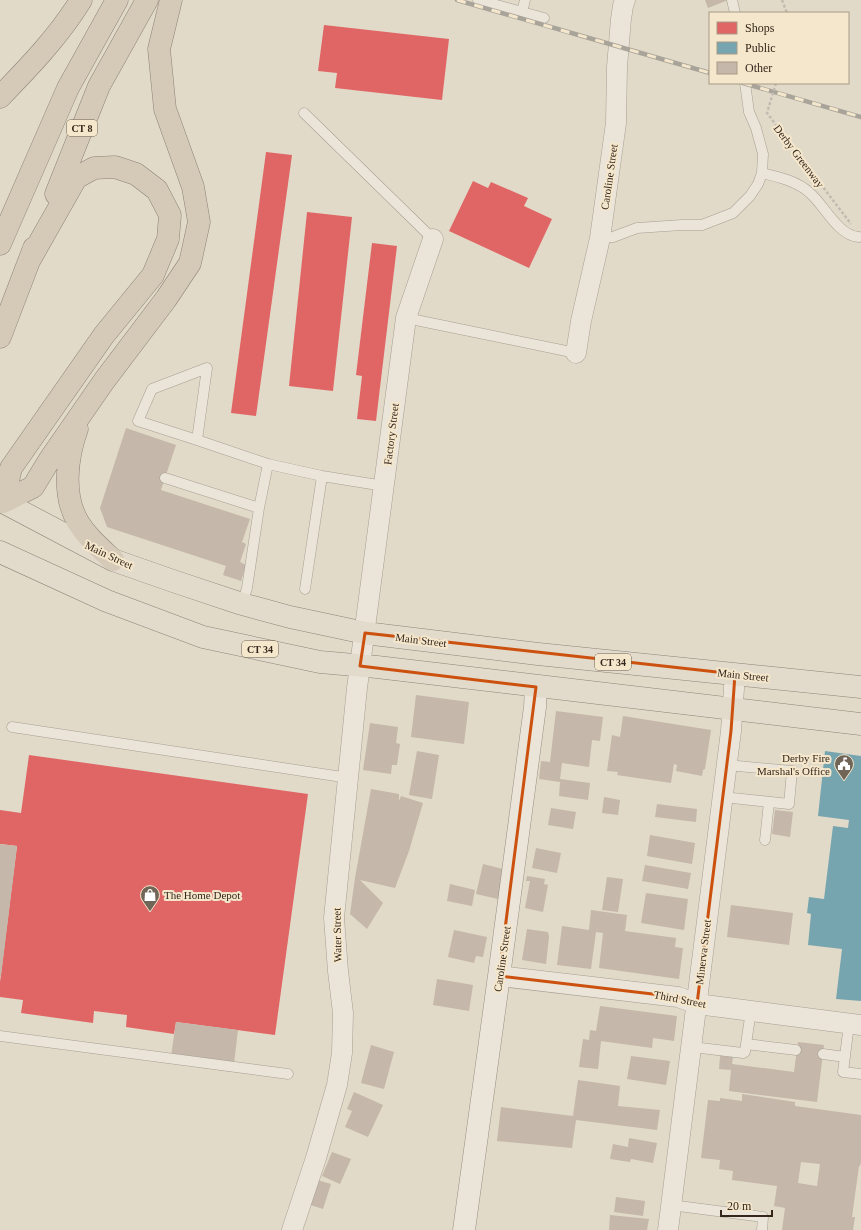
<svg xmlns="http://www.w3.org/2000/svg" width="861" height="1230" font-family="'Times New Roman',serif">
  <style>
    .shops { fill: #e06666 }
    .public { fill: #76a5af }
    .building { fill: #c5b7a9; fill-rule: evenodd }
    .lines { fill: none; stroke-linecap: round; stroke-linejoin: round }
    .service-casing { stroke: #a69e92; stroke-width: 11 }
    .minor-casing { stroke: #a69e92; stroke-width: 21 }
    .secondary-casing { stroke: #968e82; stroke-width: 23 }
    .primary-casing { stroke: #8c8479; stroke-width: 23 }
    .motorway-casing { stroke: #8c8479; stroke-width: 23 }
    .path { stroke: #c2bbb1; stroke-width: 2.5; stroke-dasharray: 3 2; stroke-linecap: butt }
    .service { stroke: #eae4d9; stroke-width: 10 }
    .minor { stroke: #eae4d9; stroke-width: 20 }
    .secondary { stroke: #eae4d9; stroke-width: 22 }
    .primary { stroke: #e2dacb; stroke-width: 22 }
    .motorway { stroke: #d5c9b8; stroke-width: 22 }
    .rail-casing { stroke: #a9a49a; stroke-width: 4.5 }
    .rail { stroke: #f5e7cc; stroke-width: 3; stroke-dasharray: 9; stroke-linecap: butt }
    .path-bridge { stroke: #c2bbb1; stroke-width: 2.5; stroke-dasharray: 3 2; stroke-linecap: butt }
    .marked { fill: none; stroke: #cd510e; stroke-width: 3; stroke-linejoin: round }
    .labels { text-anchor: middle; stroke-width: 4; stroke-linejoin: round; paint-order: stroke }
    .shield { fill: #f5e7cc; stroke: #6e6050; stroke-width: 1 }
    .shield-label { font-size: 10px; font-weight: bold; fill: #34261b }
    .street-label { font-size: 11px; fill: #34261b; stroke: #f5e7cc }
    .poi-label { font-size: 11px; fill: #34261b; stroke: #f5e7cc; text-anchor: end }
  </style>
  <rect width="100%" height="100%" fill="#e2dac8"/>
  <path class="shops" d="M324 25 449 39 442 100 335 88 337 73 318 71Z
    M266 152 292 155 256 416 231 413Z
    M473 181 488 188 491 182 528 198 524 206 552 219 529 268 449 231Z
    M307 212 352 217 333 391 289 386Z
    M372 243 397 246 376 421 357 419 362 376 356 375Z
    M29 755 308 794 275 1035 176 1022 174 1034 126 1027 127 1015 94 1011 93 1023 21 1013 23 1000 0 997V982L17 846 0 844V810L21 813Z"/>
  <path class="public" d="M825 751 861 756V1001L836 999 842 949 808 945 811 914 807 913 809 897 824 899 833 826 848 828 849 820 818 816Z"/>
  <path class="building" d="M705 0H728L708 8Z
    M126 428 176 445 161 490 250 519 242 542 246 544 240 562 246 565 241 581 223 575 226 566 107 527 100 508Z
    M416 695 469 702 464 744 411 737Z
    M556 711 603 717 600 741 592 740 589 767 562 763 560 779 590 783 588 800 559 796 560 782 539 779 541 761 550 762Z
    M623 716 711 730 705 769 703 770 702 776 676 771 677 765 674 764 671 783 617 775 618 772 607 771 612 735 620 737Z
    M370 723 398 727 396 743 400 744 397 765H392L391 774 363 770Z
    M417 751 439 755 432 799 409 795Z
    M371 789 399 794V801L401 796 423 803 409 851 395 888 360 880 383 903 367 929 350 914 355 878Z
    M604 797 620 800 618 815 602 813Z
    M657 804 697 809 696 822 655 817Z
    M551 808 576 812 573 829 548 825Z
    M775 810 793 812 790 837 772 834Z
    M650 835 695 843 692 864 647 856Z
    M0 844 17 846 1 976H0Z
    M536 848 561 853 557 873 532 868Z
    M483 864 507 870 502 900 476 894Z
    M645 865 691 873 688 889 642 881Z
    M527 876 545 879 544 884 548 885 543 912 525 908 530 881H526Z
    M607 877 623 879 618 912 602 910Z
    M450 884 475 890 472 906 447 901Z
    M646 893 688 899 684 930 641 923Z
    M731 905 793 913 789 945 727 937Z
    M591 910 627 915 625 931 676 938 675 947 683 948 679 979 599 968 603 933 596 932 591 969 557 965 562 926 589 930Z
    M527 929 548 932 549 937 546 964 522 960Z
    M454 930 487 937 483 957 476 956 474 963 448 957Z
    M437 979 473 985 469 1011 433 1005Z
    M600 1006 677 1016 674 1041 653 1038 652 1048 601 1041 598 1069 579 1067 583 1039 589 1040 590 1030 596 1031Z
    M176 1022 238 1030 233 1072 170 1063Z
    M798 1042 824 1045 817 1102 729 1091 731 1070 719 1069 720 1056 733 1057 732 1064 794 1072Z
    M371 1045 394 1052 384 1089 361 1083Z
    M631 1056 670 1061 666 1085 627 1079Z
    M578 1080 620 1086 618 1106 660 1110 657 1130 576 1120 572 1148 497 1141 501 1107 573 1116Z
    M354 1092 383 1105 368 1137 345 1127 352 1111 347 1109Z
    M742 1094 795 1102V1106L861 1115V1162L860 1166H859L852 1217H855L853 1230H782L785 1208 774 1206 777 1186 732 1180 733 1171 719 1169 720 1160 701 1158 708 1100 720 1101V1098L742 1101ZM801 1162 820 1164 817 1186 798 1183Z
    M629 1138 657 1143 653 1163 631 1159 630 1162 610 1159 613 1144 628 1147Z
    M332 1152 351 1159 340 1184 322 1176Z
    M314 1179 331 1184 323 1209 307 1204Z
    M616 1197 645 1201 643 1216 614 1212Z
    M610 1215 649 1219 647 1230H609Z"/>
  <g class="lines">
    <g class="service-casing">
      <path id="service" d="M478 0 544 18
        M732 0 735 13
        M522 12 525 0
        M304 113 433 239
        M762 173C779 177 797 181 810 193 825 206 838 236 859 237
        M600 238 613 237 637 228 682 225H702L733 213 750 196 758 184 762 173 763 154 756 128 749 112 745 83
        M406 318 576 353
        M197 440 138 421 152 389 207 368 197 440 268 464 259 508 247 588 242 604
        M268 464 322 476 384 486
        M165 478 259 508
        M305 589 322 476
        M12 727 349 778
        M723 797 789 804 792 771 727 765
        M765 840 769 802
        M751 1011 746 1044 796 1050
        M849 1024 843 1072 861 1074
        M0 1036 288 1074
        M692 1047 743 1053 745 1052 746 1044
        M823 1054 845 1057
        M671 1205 763 1217 762 1230"/>
    </g>
    <g class="minor-casing">
      <path id="minor" d="M576 353 581 321 600 238 616 123 617 67 621 19 623 6 625 0
        M499 976 678 997 697 1004 861 1025
        M292 1230 316 1158 337 1085 342 1053 343 1013 338 971 334 918 357 688 406 318 433 239
        M668 1230 731 731 735 674"/>
    </g>
    <g class="secondary-casing">
      <path id="secondary" d="M464 1230 499 976 535 707 536 687"/>
    </g>
    <g class="primary-casing">
      <path id="primary" d="M3 502 113 560 173 581 242 604 290 617 365 633 538 654 861 687
        M0 552 107 601 203 637 320 662 377 667 861 724"/>
    </g>
    <g class="motorway-casing">
      <path id="motorway" d="M0 97C29 67 59 36 81 0
        M56 194 99 86 147 0
        M0 244 68 88 117 0
        M0 337 34 248
        M77 429C67 457 62 495 78 522 87 537 100 548 113 560
        M3 502 33 487 50 459 104 381 166 299 190 263 199 222 193 187 165 109 159 49 171 0
        M3 502 11 468 104 335 153 275 168 239 170 215 157 190 136 174 115 167 94 168 76 178 29 261"/>
    </g>
    <path class="path" d="M782 0 787 13"/>
    <use href="#service" class="service"/>
    <use href="#minor" class="minor"/>
    <use href="#secondary" class="secondary"/>
    <use href="#primary" class="primary"/>
    <use href="#motorway" class="motorway"/>
    <g class="rail-casing">
      <path id="rail" d="M457 0 710 73
        M743 83 861 117"/>
    </g>
    <use href="#rail" class="rail"/>
    <path class="path-bridge" d="M776 83 767 113 851 224"/>
  </g>
  <path class="marked" d="M365 633 735 674 731 731 697 1004 678 997 499 976 536 687 360 666Z"/>
  <defs>
    <g id="civic-pin" transform="scale(1)"><path d="M0 17L-7.5 6A9.5 9.5 0 1 1 7.5 6Z" fill="#716558" stroke="#f5e7cc"/><path d="M-.6-6.5H3V-4.5H.6V-3L4-1V1h2V6H-6V1h2V-1L-.6-3ZM-1.2 2.5V6h2.4V2.5Z" fill="#fff"/></g>
    <g id="shop-pin" transform="scale(1)"><path d="M0 17L-7.5 6A9.5 9.5 0 1 1 7.5 6Z" fill="#716558" stroke="#f5e7cc"/><path d="M-5-2.5h2.3a2.7 3.5 0 0 1 5.4 0H5L5.5 6h-11ZM-1.5-2.5h3a1.5 2.3 0 0 0-3 0Z" fill="#fff"/></g>
  </defs>
  <g fill-rule="evenodd">
    <use href="#civic-pin" x="844" y="764"/>
    <use href="#shop-pin" x="150" y="895"/>
  </g>
  <g class="labels">
    <g class="shield">
      <rect x="67" y="120" width="30" height="16" rx="3"/>
      <rect x="242" y="641" width="36" height="16" rx="3"/>
      <rect x="595" y="654" width="36" height="16" rx="3"/>
    </g>
    <g class="shield-label">
      <text x="82" y="132">CT 8</text>
      <text x="260" y="653">CT 34</text>
      <text x="613" y="666">CT 34</text>
    </g>
    <g class="street-label">
      <text transform="translate(799 156) rotate(53)" y="4">Derby Greenway</text>
      <text transform="translate(609 177) rotate(-82)" y="4">Caroline Street</text>
      <text transform="translate(391 434) rotate(-83)" y="4">Factory Street</text>
      <text transform="translate(109 555) rotate(25)" y="4">Main Street</text>
      <text transform="translate(421 640) rotate(7)" y="4">Main Street</text>
      <text transform="translate(743 675) rotate(6)" y="4">Main Street</text>
      <text transform="translate(337 935) rotate(-91)" y="4">Water Street</text>
      <text transform="translate(703 952) rotate(-83)" y="4">Minerva Street</text>
      <text transform="translate(502 959) rotate(-82)" y="4">Caroline Street</text>
      <text transform="translate(680 999) rotate(11)" y="4">Third Street</text>
    </g>
    <g class="poi-label">
      <text x="830" y="762">Derby Fire<tspan x="830" dy="13">Marshal's Office</tspan></text>
      <text x="164" y="899" text-anchor="start">The Home Depot</text>
    </g>
  </g>
  <rect x="709" y="12" width="140" height="72" fill="#f5e7cc" stroke="#a89a85"/>
  <rect x="717" y="22" width="20" height="12" fill="#e06666" stroke="#a89a85"/>
  <text x="745" y="32" font-size="12" fill="#34261b">Shops</text>
  <rect x="717" y="42" width="20" height="12" fill="#76a5af" stroke="#a89a85"/>
  <text x="745" y="52" font-size="12" fill="#34261b">Public</text>
  <rect x="717" y="62" width="20" height="12" fill="#c5b7a9" stroke="#a89a85"/>
  <text x="745" y="72" font-size="12" fill="#34261b">Other</text>
  <path d="M721 1210v6h51v-6" fill="none" stroke="#34261b" stroke-width="2"/>
  <text x="727" y="1210" font-size="12" fill="#34261b" stroke="#f5e7cc" stroke-width="3" paint-order="stroke">20 m</text>
</svg>
